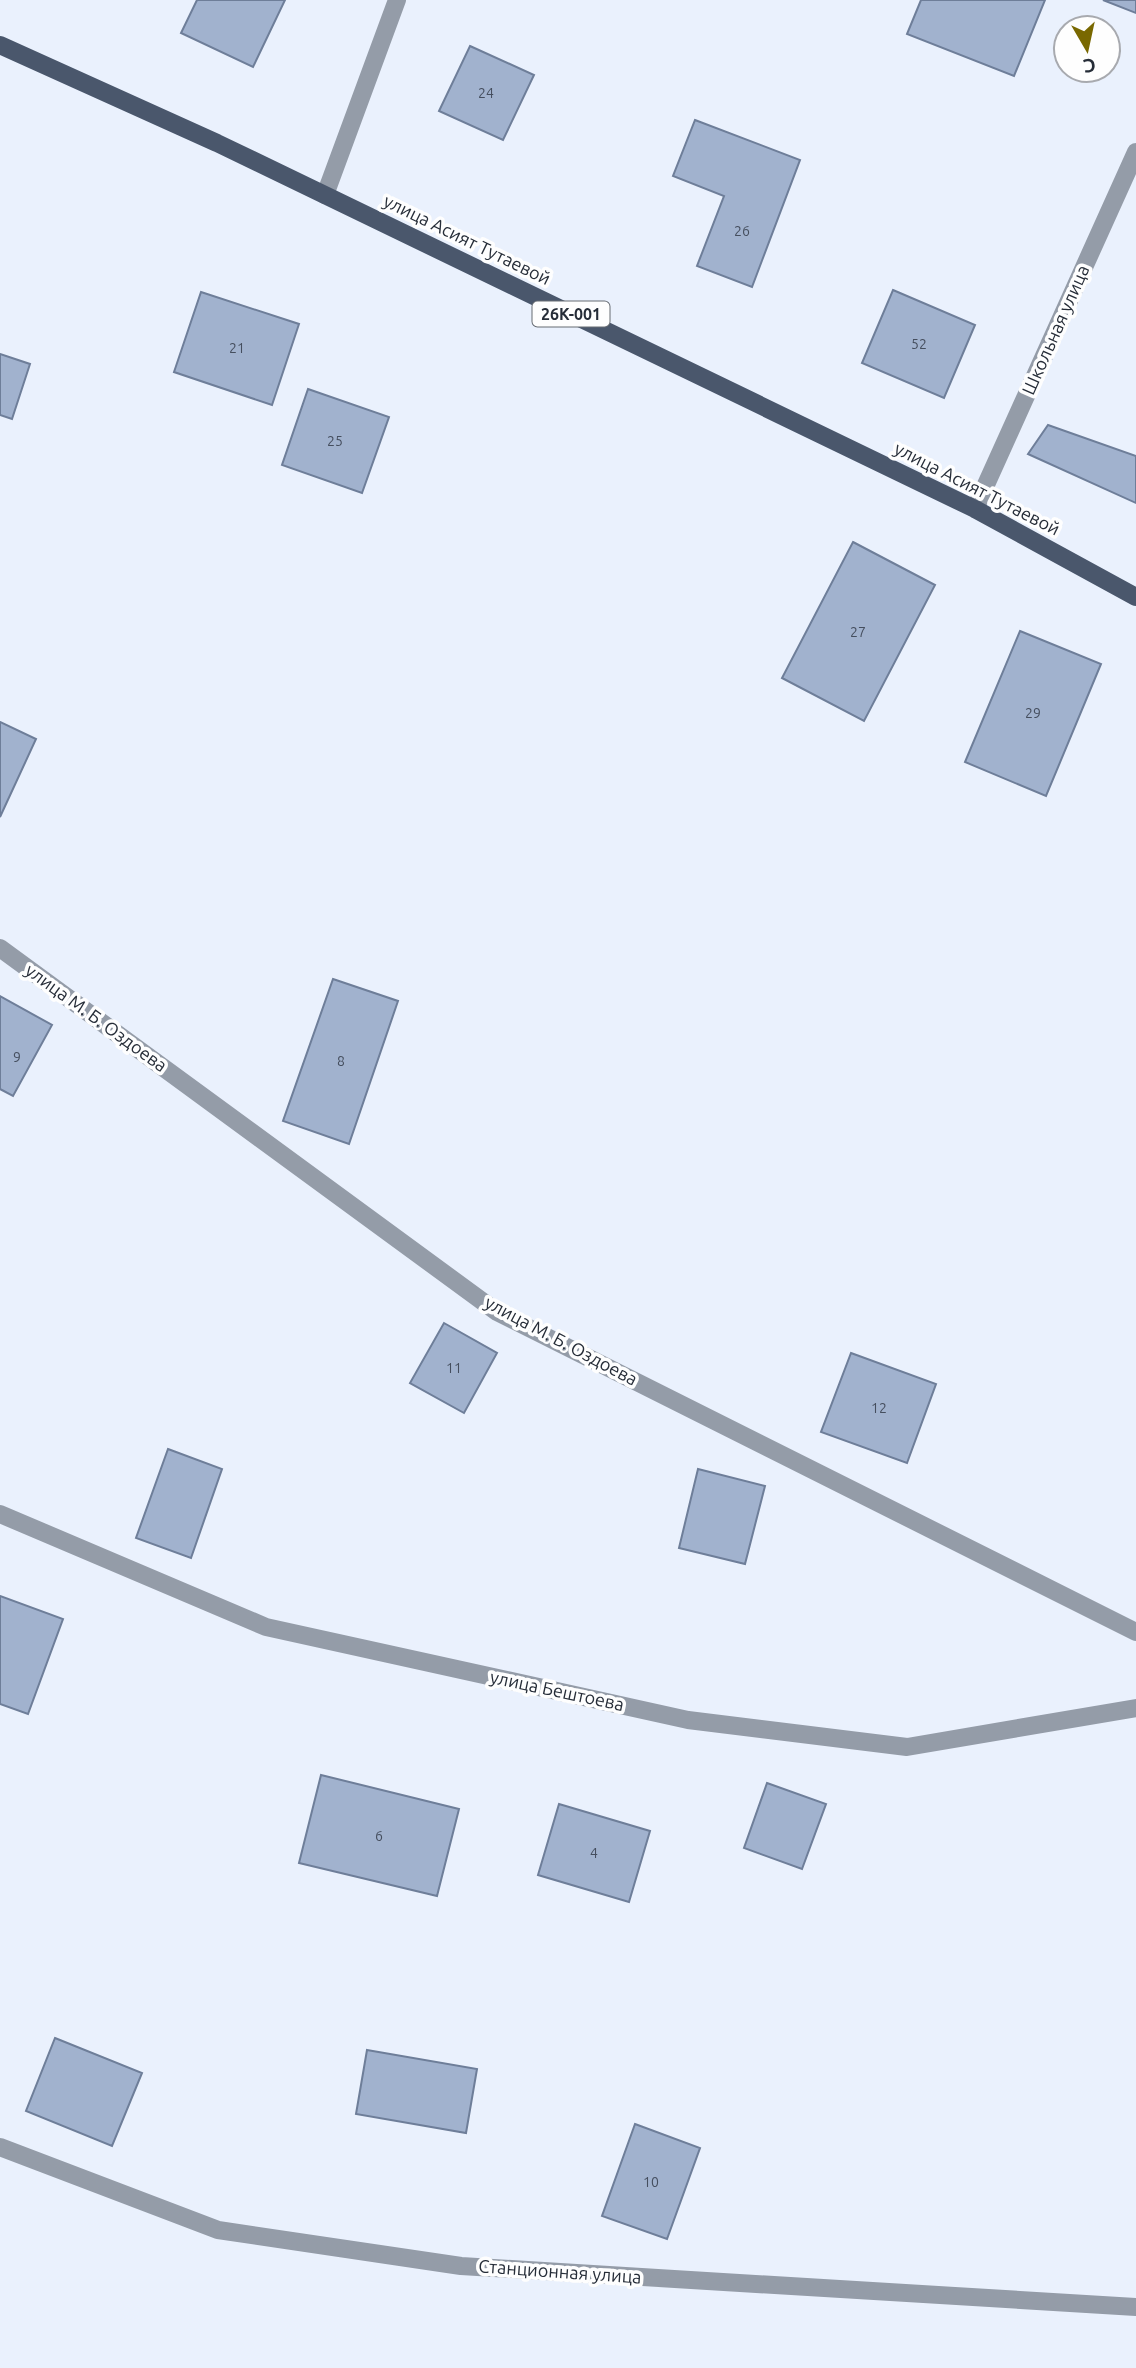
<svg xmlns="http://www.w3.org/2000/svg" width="1136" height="2368" font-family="Ubuntu,sans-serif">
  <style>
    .building { fill: #a1b2ce; stroke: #6e7e99; stroke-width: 2 }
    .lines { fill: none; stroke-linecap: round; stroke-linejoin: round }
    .street { stroke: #949ca8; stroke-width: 18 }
    .primary { stroke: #4a576c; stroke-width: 18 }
    .labels { text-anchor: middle; stroke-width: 7; stroke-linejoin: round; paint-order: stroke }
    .number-label { font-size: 14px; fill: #454e5e }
    .shield { fill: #fefefe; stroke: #676c73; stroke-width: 2 }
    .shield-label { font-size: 16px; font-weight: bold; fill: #262d38 }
    .street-label { font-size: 18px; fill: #262d38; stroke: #fefefe }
  </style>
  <rect width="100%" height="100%" fill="#eaf1fd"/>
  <path class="building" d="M197 0H285L253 67 181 33Z
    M921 0H1045L1014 76 907 34Z
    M1103 0H1136V13Z
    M470 46 534 75 503 140 439 111Z
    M695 120 800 160 752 287 697 266 724 196 673 176Z
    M893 290 975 325 944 398 862 363Z
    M201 292 299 324 272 405 174 372Z
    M0 354 30 364 12 419 0 415Z
    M308 389 389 417 362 493 282 465Z
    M1048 425 1136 456V503L1028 454Z
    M853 542 935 585 864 721 782 678Z
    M1020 631 1101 664 1046 796 965 762Z
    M0 722 36 739 0 817Z
    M333 979 398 1001 349 1144 283 1121Z
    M0 996 52 1025 13 1096 0 1089Z
    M444 1323 497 1353 464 1413 410 1383Z
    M851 1353 936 1384 907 1463 821 1432Z
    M168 1449 222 1469 191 1558 136 1538Z
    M698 1469 765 1486 745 1564 679 1548Z
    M0 1596 63 1619 28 1714 0 1704Z
    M321 1775 459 1809 437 1896 299 1863Z
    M767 1783 826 1804 802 1869 744 1848Z
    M559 1804 650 1831 629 1902 538 1875Z
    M55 2038 142 2073 112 2146 26 2111Z
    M367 2050 477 2069 466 2133 356 2114Z
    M635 2124 700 2148 667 2239 602 2216Z"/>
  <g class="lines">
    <path class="street" d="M325 195 397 0
      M975 509 1136 152
      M0 948 497 1312 1136 1632
      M0 1514 266 1627 688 1720 907 1747 1136 1708
      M0 2147 218 2230 461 2266 1136 2307"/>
    <path class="primary" d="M0 45 217 143 975 509 1136 597"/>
  </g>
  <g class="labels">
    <g class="number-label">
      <text x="486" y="98">24</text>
      <text x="742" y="236">26</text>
      <text x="919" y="349">52</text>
      <text x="237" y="353">21</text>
      <text x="335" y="446">25</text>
      <text x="858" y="637">27</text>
      <text x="1033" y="718">29</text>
      <text x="17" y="1062">9</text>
      <text x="341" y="1066">8</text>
      <text x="454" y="1373">11</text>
      <text x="879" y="1413">12</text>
      <text x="379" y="1841">6</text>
      <text x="594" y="1858">4</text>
      <text x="651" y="2187">10</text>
    </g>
    <rect class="shield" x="532.5" y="301.5" width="77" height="25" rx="5"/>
    <g class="shield-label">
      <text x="571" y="320">26К-001</text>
    </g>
    <g class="street-label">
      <text transform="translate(467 240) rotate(26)" y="6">улица Асият Тутаевой</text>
      <text transform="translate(1056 330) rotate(-66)" y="6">Школьная улица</text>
      <text transform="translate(977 489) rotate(27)" y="6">улица Асият Тутаевой</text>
      <text transform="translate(96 1018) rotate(36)" y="6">улица М. Б. Оздоева</text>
      <text transform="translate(561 1341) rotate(28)" y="6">улица М. Б. Оздоева</text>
      <text transform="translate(557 1691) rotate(12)" y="6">улица Бештоева</text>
      <text transform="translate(560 2272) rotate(4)" y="6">Станционная улица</text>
    </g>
  </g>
  <g transform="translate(1087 49) rotate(171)"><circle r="33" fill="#fefefe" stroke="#a8aaaf" stroke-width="2"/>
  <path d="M0-5L12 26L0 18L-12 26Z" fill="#796800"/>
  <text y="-10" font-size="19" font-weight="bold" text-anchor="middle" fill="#262d38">С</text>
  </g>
</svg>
